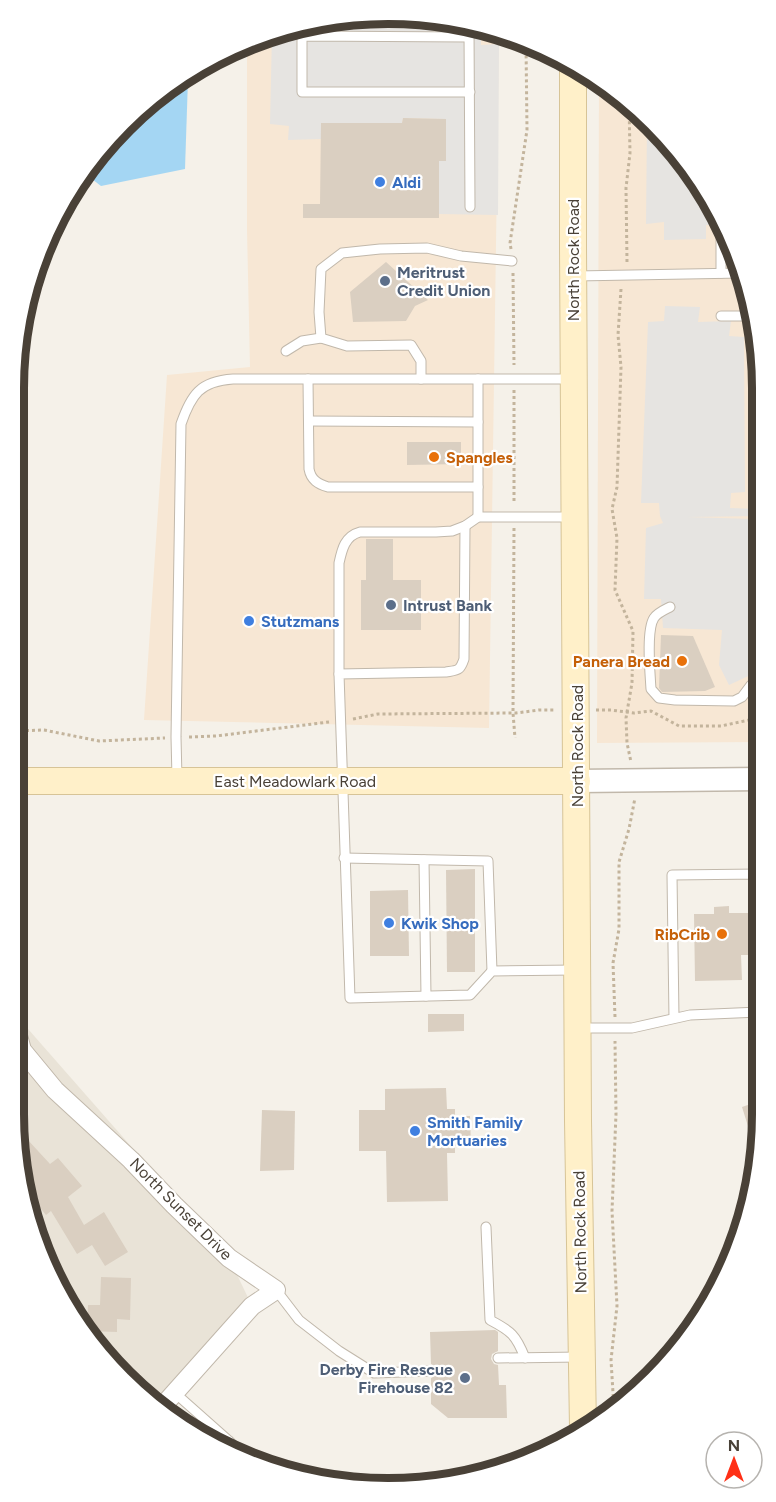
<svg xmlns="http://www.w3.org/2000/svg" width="776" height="1502" font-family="Figtree,sans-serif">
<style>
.residential{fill:#e9e3d7}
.commercial{fill:#f7e7d4}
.parking{fill:#e6e4e1}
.water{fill:#a4d6f3}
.building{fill:#dacfc1}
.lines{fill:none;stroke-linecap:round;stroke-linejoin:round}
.service-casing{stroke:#c1b8ab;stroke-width:11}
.minor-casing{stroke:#c1b8ab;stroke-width:20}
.tertiary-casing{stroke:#c1b8ab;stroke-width:25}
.secondary-casing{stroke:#d7c497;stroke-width:28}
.path{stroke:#c3b49c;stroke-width:3;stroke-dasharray:3 3;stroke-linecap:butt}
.service{stroke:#fff;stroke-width:9}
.minor{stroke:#fff;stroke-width:18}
.tertiary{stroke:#fff;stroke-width:22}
.secondary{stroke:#fff0c9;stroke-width:26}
.shop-dot{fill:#3f7fe0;stroke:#fff;stroke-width:2}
.service-dot{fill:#5c6f8a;stroke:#fff;stroke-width:2}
.food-dot{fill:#e8710a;stroke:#fff;stroke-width:2}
.labels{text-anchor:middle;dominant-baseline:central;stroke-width:4.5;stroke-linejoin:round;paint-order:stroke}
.shop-label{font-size:16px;font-weight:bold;fill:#366cbe;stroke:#fff;text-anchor:start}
.street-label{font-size:16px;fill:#494137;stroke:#fff}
.service-label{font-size:16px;font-weight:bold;fill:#4e5e75;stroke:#fff;text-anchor:start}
.food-label{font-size:16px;font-weight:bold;fill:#c56008;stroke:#fff;text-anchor:end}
.rim{fill:none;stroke:#494137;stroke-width:8}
</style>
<rect width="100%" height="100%" fill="#f5f1e9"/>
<path class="residential" d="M 14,1013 L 229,1258 L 252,1306 L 159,1406 L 91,1342 L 33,1235 L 14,1114 Z"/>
<g class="commercial">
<path d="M 413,14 L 499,37 L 489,728 L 144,720 L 167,375 L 250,367 L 247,230 L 247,45 L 268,33 Z"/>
<path d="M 599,82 L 635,106 L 699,180 L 734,245 L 759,339 L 760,742 L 597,743 Z"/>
</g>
<g class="parking">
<path d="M 413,14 L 432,19 L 433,27 L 458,27 L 481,33 L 481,45 L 499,44 L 498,215 L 439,214 L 439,161 L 446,161 L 446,119 L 403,118 L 402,123 L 321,123 L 321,139 L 288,140 L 289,126 L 270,124 L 272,33 Z"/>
<path d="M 647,121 L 699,180 L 724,226 L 706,225 L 706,239 L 664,240 L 664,222 L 646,224 Z"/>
<path d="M 665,306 L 700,307 L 698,322 L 731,321 L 729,336 L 744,337 L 745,492 L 731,493 L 730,508 L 758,509 L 760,494 L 760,516 L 687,517 L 754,519 L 754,537 L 760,538 L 760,671 L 757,672 L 729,685 L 719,665 L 722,630 L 663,628 L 661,599 L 644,599 L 646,528 L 663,523 L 660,516 L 659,503 L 641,503 L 648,322 L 664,321 Z"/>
</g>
<path class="water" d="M 188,79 L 185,169 L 101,186 L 88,176 L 141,106 Z"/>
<g class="building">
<path d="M 403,118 L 446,119 L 446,161 L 439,161 L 439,218 L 303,218 L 303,204 L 320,204 L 321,123 L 402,123 Z"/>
<path d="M 386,262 L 428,300 L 415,306 L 406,321 L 353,322 L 350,292 Z"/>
<path d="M 407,442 L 461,442 L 461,464 L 407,465 Z"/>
<path d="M 366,539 L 393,539 L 393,580 L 421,580 L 421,630 L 361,630 L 361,580 L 366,580 Z"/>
<path d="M 661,635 L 693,636 L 715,687 L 705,691 L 662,692 L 659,688 Z"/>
<path d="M 475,869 L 475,972 L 447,972 L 446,870 Z"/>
<path d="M 408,890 L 409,956 L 370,956 L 370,891 Z"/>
<path d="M 729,906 L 729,913 L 748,913 L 749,955 L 741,955 L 742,980 L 695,981 L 694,914 L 714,914 L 714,907 Z"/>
<path d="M 428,1014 L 464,1014 L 464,1031 L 428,1032 Z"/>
<path d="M 446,1088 L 447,1109 L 455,1109 L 455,1116 L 470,1116 L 471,1145 L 455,1146 L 455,1153 L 447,1153 L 448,1201 L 387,1202 L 386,1151 L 359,1151 L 359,1110 L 385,1110 L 385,1089 Z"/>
<path d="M 762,1100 L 762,1138 L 757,1155 L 742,1107 Z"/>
<path d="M 262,1110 L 295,1111 L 294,1170 L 260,1171 Z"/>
<path d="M 15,1126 L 50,1164 L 58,1158 L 82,1186 L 68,1197 L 84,1225 L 104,1212 L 128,1252 L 105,1266 L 92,1245 L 77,1254 L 51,1211 L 46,1215 L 26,1191 Z"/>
<path d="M 101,1277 L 131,1278 L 130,1320 L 117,1319 L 117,1332 L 87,1331 L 88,1305 L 100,1305 Z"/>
<path d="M 495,1330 L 498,1332 L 498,1351 L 492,1354 L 491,1359 L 494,1364 L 498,1365 L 499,1385 L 506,1385 L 507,1418 L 448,1418 L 431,1404 L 431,1378 L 435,1376 L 438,1371 L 436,1367 L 431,1364 L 430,1332 Z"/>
</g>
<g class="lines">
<defs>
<g id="service">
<path d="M 469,30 L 470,207"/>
<path d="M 469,37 L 302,36 L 302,92 L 470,92"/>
<path d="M 721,220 L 721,273"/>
<path d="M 576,276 L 742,273"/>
<path d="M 721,316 L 752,316 L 753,314"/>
<path d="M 286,351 L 302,341 L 321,338"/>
<path d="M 308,379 L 309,469 C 311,480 318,484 328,487 L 478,487"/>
<path d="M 421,379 L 421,361 L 411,345 L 347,346 L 321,338 L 319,312 L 321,269 L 342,253 L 380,249 L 427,248 L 461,256 L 512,261"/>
<path d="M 309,421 L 478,422"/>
<path d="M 478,517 L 478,379"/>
<path d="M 465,526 L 464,659 C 460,671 458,670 446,672 L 339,674 L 350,998 L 470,995 L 492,971 L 575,970"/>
<path d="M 670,607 C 664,610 657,613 654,618 C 646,630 650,673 651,689 L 659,698 L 675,700 L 734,701 L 742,697 L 751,685"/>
<path d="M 339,674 L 339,563 C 342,549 345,536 360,532 L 436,532 L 452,531 L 465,526 L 478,517 L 573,517"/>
<path d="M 177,778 L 176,737 L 181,424 C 191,395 200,381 233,379 L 572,379"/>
<path d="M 757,780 L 759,874"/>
<path d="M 344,858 L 488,861 L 492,971"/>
<path d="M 424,860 L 426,996"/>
<path d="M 580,1028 L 632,1028 L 690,1015 L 759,1012 L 759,874 L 672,875 L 674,1018"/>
<path d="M 486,1227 L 490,1320 C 511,1331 516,1335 525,1358"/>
<path d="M 276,1290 L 299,1320 L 339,1351 L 374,1373 L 431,1371"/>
<path d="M 498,1358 L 580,1357"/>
<path d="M 175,1393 L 228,1440 L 241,1453"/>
</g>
<path id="minor" d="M 14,1022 L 22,1050 L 55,1090 L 131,1160 L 174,1205 L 229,1258 L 276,1290 L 252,1306 L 161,1408"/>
<path id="tertiary" d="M 577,781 L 761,779"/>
<g id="secondary">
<path d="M 573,65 L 573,246 L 578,1121 L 583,1428"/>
<path d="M 14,781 L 577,781"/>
</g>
</defs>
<use href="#service" class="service-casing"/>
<use href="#minor" class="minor-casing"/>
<use href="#tertiary" class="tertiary-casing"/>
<use href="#secondary" class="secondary-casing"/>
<g class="path">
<path d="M 511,249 L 510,243 L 527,130 L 526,45"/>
<path d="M 627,262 L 626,188 L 630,153 L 629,102"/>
<path d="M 513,273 L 514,365"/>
<path d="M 621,289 L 618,335 L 621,367 L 617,487 L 612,509 L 617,538 L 615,590 L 633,631 L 632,683 L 626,718 L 627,743 L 631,762"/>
<path d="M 514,390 L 514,503"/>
<path d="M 514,528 L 513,713 L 515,738"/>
<path d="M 596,710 L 611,710 L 634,713 L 651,711 L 679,726 L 721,726 L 749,720 L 760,720"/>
<path d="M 353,719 L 378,714 L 516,713 L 539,710 L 556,710"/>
<path d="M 14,731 L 44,730 L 99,741 L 165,738"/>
<path d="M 189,737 L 216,736 L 329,722"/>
<path d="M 615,1017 L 613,963 L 619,929 L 619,862 L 629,829 L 635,798"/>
<path d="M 614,1409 L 611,1360 L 617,1306 L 612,1211 L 616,1114 L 615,1041"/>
</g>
<use href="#service" class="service"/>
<use href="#minor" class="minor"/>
<use href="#tertiary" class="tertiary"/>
<use href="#secondary" class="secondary"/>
</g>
<g class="shop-dot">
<circle cx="380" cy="182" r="6"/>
<circle cx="249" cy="621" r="6"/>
<circle cx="389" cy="923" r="6"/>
<circle cx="415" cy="1131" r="6"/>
</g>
<g class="service-dot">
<circle cx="385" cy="281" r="6"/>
<circle cx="391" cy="605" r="6"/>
<circle cx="465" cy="1378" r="6"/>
</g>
<g class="food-dot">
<circle cx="434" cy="457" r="6"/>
<circle cx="682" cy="661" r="6"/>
<circle cx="722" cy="934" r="6"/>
</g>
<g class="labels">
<g class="shop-label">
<text x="392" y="182">Aldi</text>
<text x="261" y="621">Stutzmans</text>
<text x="401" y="923">Kwik Shop</text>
<text x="427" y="1122">Smith Family<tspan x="427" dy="18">Mortuaries</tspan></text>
</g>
<g class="street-label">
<text transform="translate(573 260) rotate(-90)">North Rock Road</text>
<text transform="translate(577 746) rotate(-90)">North Rock Road</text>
<text x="295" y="781">East Meadowlark Road</text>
<text transform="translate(181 1209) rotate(45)">North Sunset Drive</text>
<text transform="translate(580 1232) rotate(-91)">North Rock Road</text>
</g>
<g class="service-label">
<text x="397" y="272">Meritrust<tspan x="397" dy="18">Credit Union</tspan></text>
<text x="403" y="605">Intrust Bank</text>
<text x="453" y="1369" text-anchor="end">Derby Fire Rescue<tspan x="453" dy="18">Firehouse 82</tspan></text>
</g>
<g class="food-label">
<text x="446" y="457" text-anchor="start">Spangles</text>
<text x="670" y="661">Panera Bread</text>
<text x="710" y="934">RibCrib</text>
</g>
</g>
<path d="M0 0H776V1502H0ZM388 24H388A364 364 0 0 1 752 388V1114A364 364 0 0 1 388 1478H388A364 364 0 0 1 24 1114V388A364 364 0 0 1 388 24Z" fill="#fff" fill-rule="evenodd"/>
<path class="rim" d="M388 24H388A364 364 0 0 1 752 388V1114A364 364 0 0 1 388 1478H388A364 364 0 0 1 24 1114V388A364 364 0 0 1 388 24Z"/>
<g transform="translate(734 1460)"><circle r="28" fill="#ffffff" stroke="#b6b3af" stroke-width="1.5"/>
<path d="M0-4.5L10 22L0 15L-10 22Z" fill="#ff3016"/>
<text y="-9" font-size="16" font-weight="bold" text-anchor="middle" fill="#494137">N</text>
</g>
</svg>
